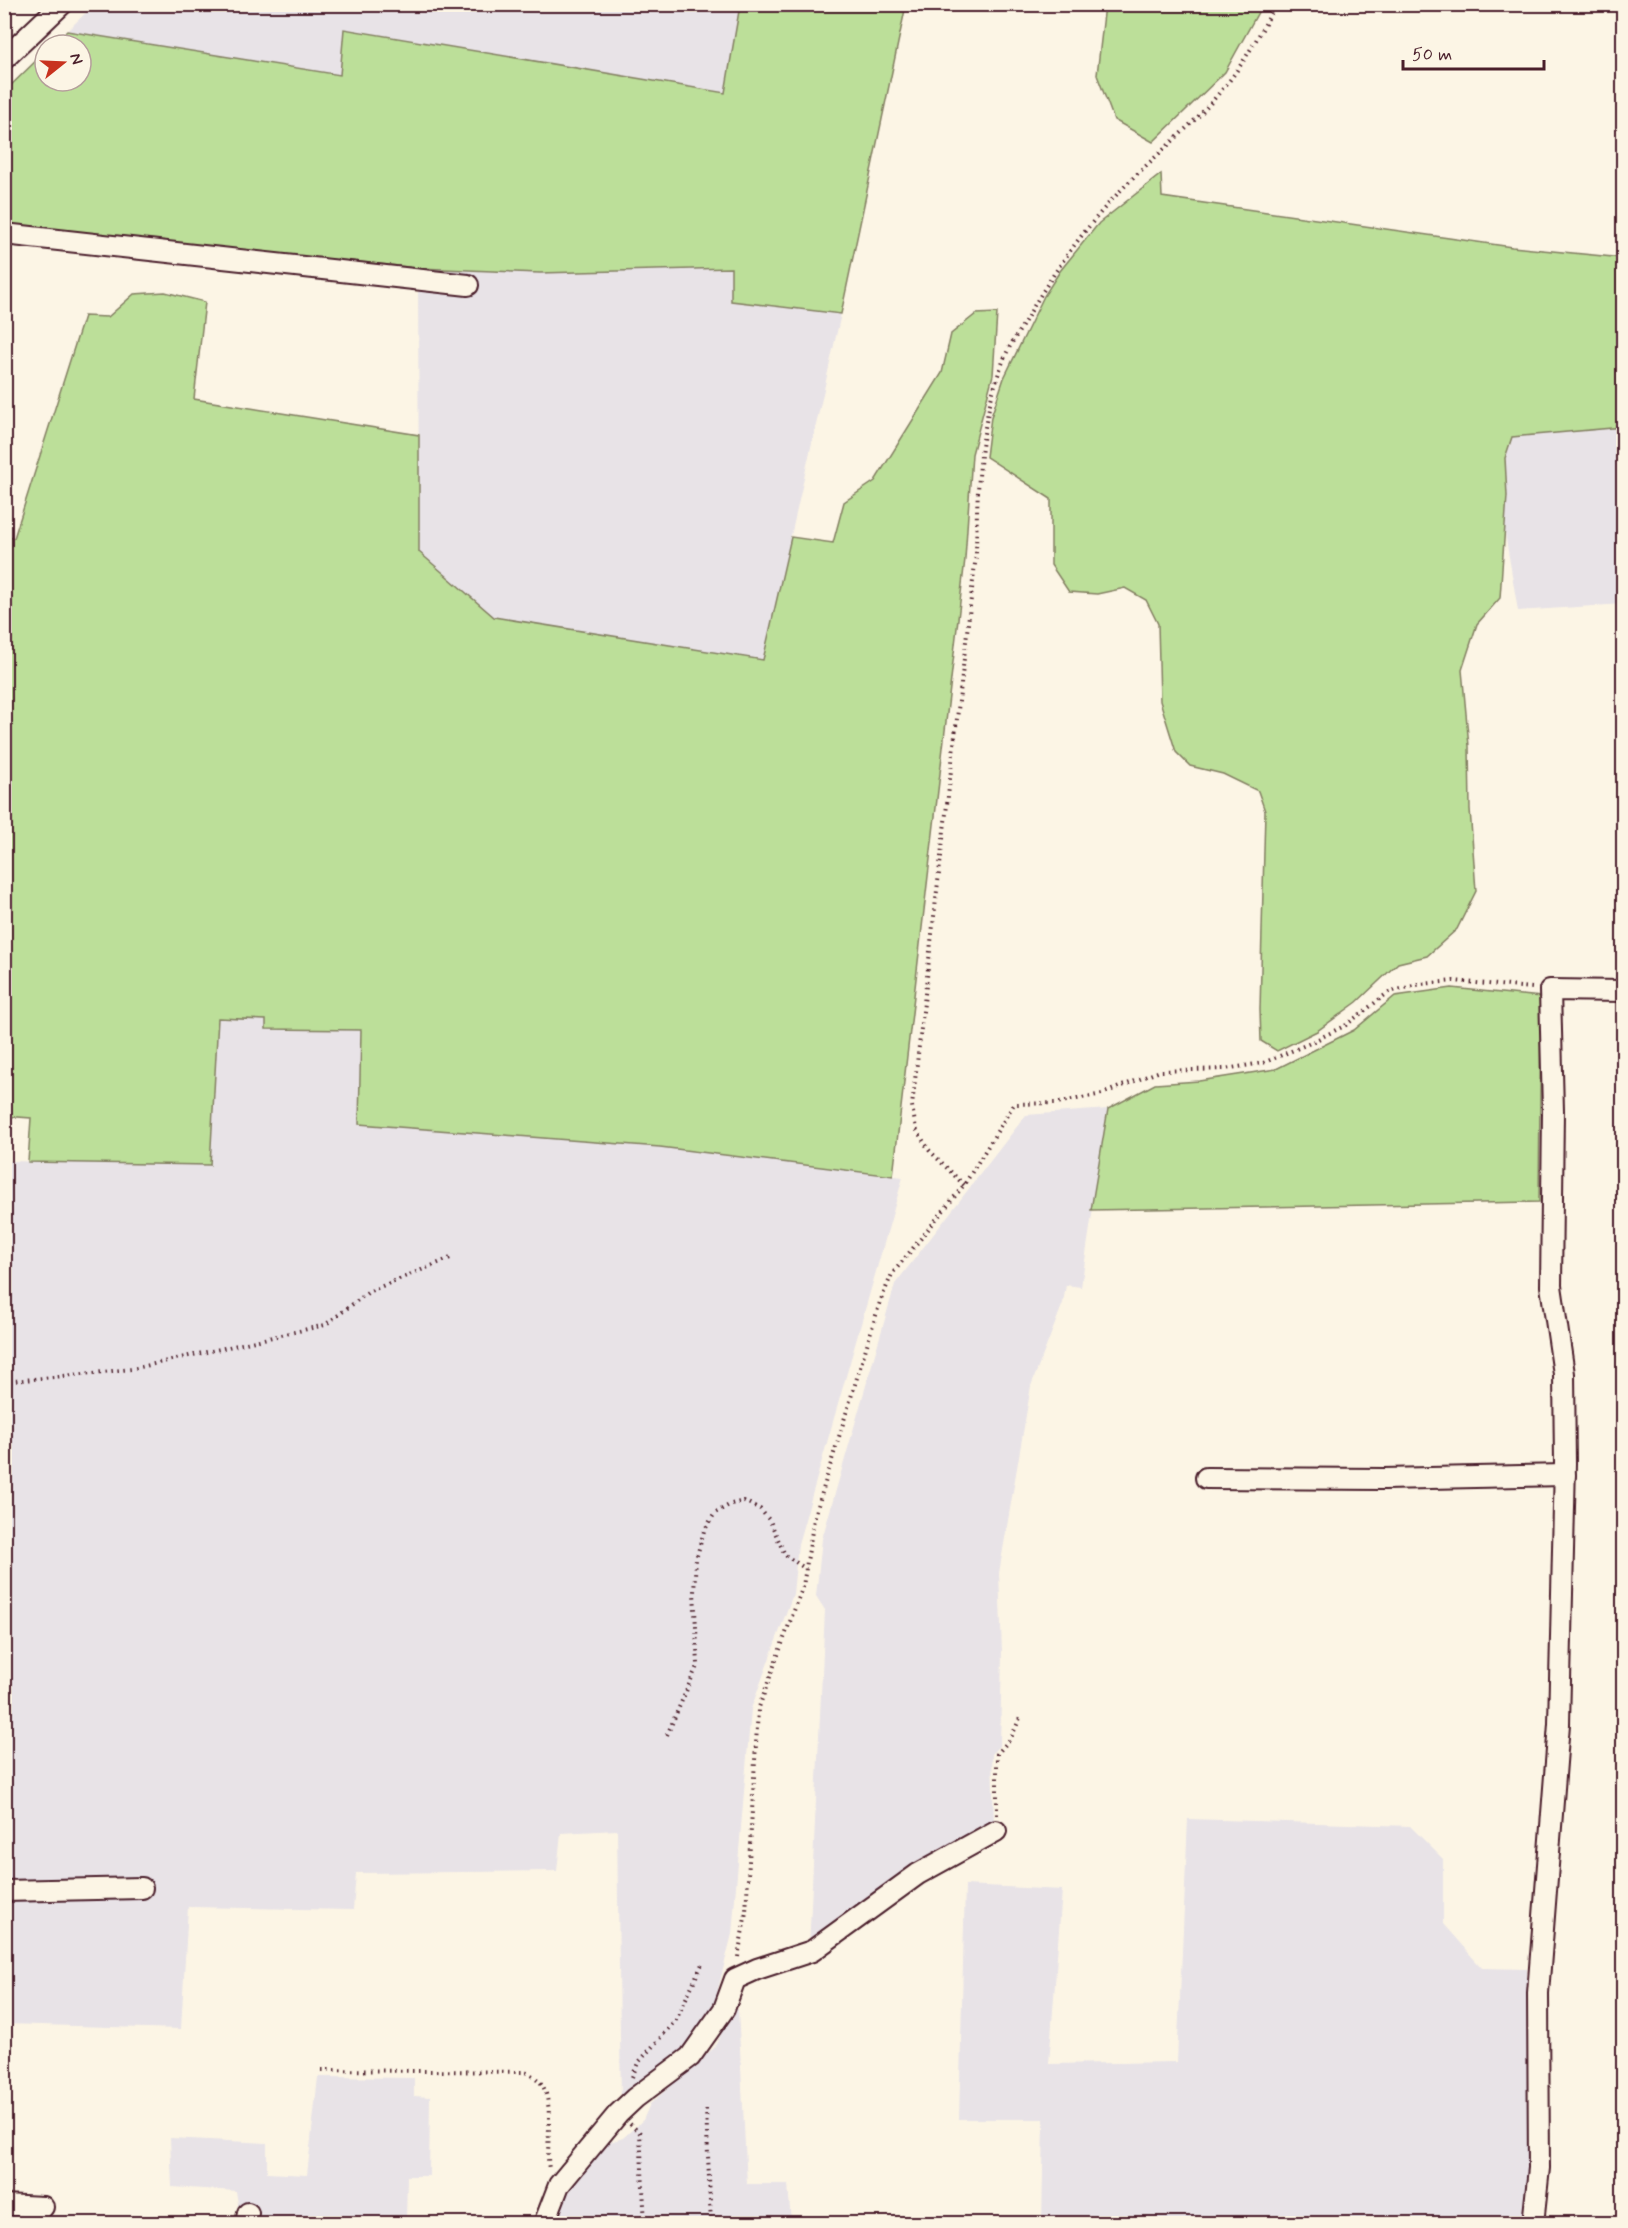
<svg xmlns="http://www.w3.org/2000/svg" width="1628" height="2228" font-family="Mynerve,sans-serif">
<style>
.built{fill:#e8e3e7}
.green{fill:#bcdf99;stroke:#837f62;stroke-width:1.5}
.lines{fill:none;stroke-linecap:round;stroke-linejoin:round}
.minor-casing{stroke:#4a1f2b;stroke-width:24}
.path{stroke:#4a1f2b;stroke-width:4;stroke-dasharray:1.5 4.5;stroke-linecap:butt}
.minor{stroke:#fcf5e5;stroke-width:20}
</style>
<rect width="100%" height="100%" fill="#fcf5e5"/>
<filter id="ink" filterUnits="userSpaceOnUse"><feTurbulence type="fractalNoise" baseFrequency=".0167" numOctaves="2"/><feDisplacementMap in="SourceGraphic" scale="12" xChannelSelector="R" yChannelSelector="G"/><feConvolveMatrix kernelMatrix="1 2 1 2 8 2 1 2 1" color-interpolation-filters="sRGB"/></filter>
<g filter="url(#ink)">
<g class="built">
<path d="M 95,4 L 740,5 L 726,93 L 345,29 L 340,75 L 67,31 Z"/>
<path d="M 418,268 L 540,273 L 731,268 L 732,301 L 841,314 L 763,660 L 494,617 L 419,552 Z"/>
<path d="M 1623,427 L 1623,604 L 1518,611 L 1504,527 L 1507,496 L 1505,458 L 1512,437 Z"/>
<path d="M 218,1018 L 267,1020 L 267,1029 L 361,1030 L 359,1124 L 660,1147 L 903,1177 L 798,1544 L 793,1594 L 751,1709 L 732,1934 L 714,2005 L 689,2045 L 621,2103 L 617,1830 L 561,1833 L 557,1871 L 356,1873 L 353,1910 L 188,1907 L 181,2029 L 5,2024 L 5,1161 L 210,1165 Z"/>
<path d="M 1108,1109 L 1081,1287 L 1066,1285 L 1063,1303 L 1031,1386 L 999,1573 L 1002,1652 L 1000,1746 L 992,1754 L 994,1825 L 809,1948 L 825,1610 L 816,1596 L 822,1539 L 895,1284 L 1026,1115 Z"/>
<path d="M 1188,1819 L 1410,1826 L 1443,1859 L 1443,1924 L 1482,1968 L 1527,1969 L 1530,2080 L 1528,2192 L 1525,2223 L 1042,2223 L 1044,2119 L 959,2119 L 965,1885 L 1062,1890 L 1049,2064 L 1177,2062 Z"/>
<path d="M 738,2009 L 747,2184 L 788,2184 L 791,2223 L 553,2224 L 566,2197 L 585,2168 L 607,2143 L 623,2138 L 643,2120 L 650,2104 L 714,2048 L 733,2010 Z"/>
<path d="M 318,2077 L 414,2078 L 414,2096 L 430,2097 L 429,2176 L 407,2176 L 406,2223 L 241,2223 L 236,2191 L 172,2187 L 170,2138 L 267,2143 L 267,2173 L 307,2175 Z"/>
</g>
<g class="green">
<path d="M 740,5 L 906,5 L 841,314 L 731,301 L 731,268 L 540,273 L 418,268 L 5,226 L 5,91 L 45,52 L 45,81 L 81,81 L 81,45 L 52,45 L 67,31 L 340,75 L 344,29 L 725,93 Z"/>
<path d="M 1105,5 L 1105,4 L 1262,5 L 1225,72 L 1153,142 L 1114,120 L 1097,75 Z"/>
<path d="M 1161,174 L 1162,197 L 1512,247 L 1623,258 L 1623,427 L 1512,437 L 1505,458 L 1507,496 L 1500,598 L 1477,624 L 1462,670 L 1469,746 L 1470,809 L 1476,891 L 1457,929 L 1427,956 L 1398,963 L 1357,1002 L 1317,1031 L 1277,1051 L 1261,1041 L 1260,1010 L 1265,811 L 1258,791 L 1223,774 L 1190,766 L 1176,752 L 1160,701 L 1158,624 L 1146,600 L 1125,588 L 1097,594 L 1069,592 L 1051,565 L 1051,499 L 986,457 L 991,417 L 1004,378 L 1044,296 L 1060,271 L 1099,223 Z"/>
<path d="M 165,292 L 205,302 L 194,399 L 419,435 L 419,552 L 494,617 L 763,660 L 791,537 L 833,543 L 844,502 L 875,481 L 942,373 L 951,334 L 976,314 L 997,313 L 993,375 L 972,454 L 965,559 L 893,1176 L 660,1147 L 359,1124 L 361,1030 L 266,1029 L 266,1020 L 218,1018 L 210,1165 L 28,1162 L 31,1118 L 4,1116 L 5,536 L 14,538 L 84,316 L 108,317 L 134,294 Z"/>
<path d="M 1452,988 L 1541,997 L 1539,1202 L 1091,1210 L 1108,1109 L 1155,1084 L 1199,1081 L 1276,1069 L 1354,1030 L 1395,996 Z"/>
</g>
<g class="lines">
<defs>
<g id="minor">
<path d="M 4,59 L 62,4"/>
<path d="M 4,234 L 468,285"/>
<path d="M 1206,1478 L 1384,1479 L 1565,1475"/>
<path d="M 4,1891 L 142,1888"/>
<path d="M 4,2205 L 43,2207"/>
<path d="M 246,2224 L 248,2213"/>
<path d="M 544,2224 L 559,2185 L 618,2114 L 635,2098 L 690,2057 L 724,2009 L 735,1979 L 757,1969 L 812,1951 L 918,1874 L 996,1831"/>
<path d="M 1533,2224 L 1539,2168 L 1538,1993 L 1559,1724 L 1565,1463 L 1564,1374 L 1551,1286 L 1553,1111 L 1550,990 L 1624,991"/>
</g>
</defs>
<use href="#minor" class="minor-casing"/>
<g class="path">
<path d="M 964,1185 L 929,1150 L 916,1129 L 912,1106 L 976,555 C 977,488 979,422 1004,359 C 1009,346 1017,335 1024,323 C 1054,270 1089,221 1133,178 C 1162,150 1194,124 1220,92 C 1243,66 1259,35 1276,4"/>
<path d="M 4,1382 L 132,1369 L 325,1325 L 370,1291 L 453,1257"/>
<path d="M 667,1735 L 698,1664 L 694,1592 L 696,1559 L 704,1531 L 715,1513 L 731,1504 L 744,1501 L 760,1509 L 770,1521 L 785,1555 L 806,1569"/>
<path d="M 997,1815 L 997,1754 L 1011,1738 L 1020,1718"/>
<path d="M 738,1957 L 746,1912 L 758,1710 L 803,1586 L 814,1519 L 880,1302 L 892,1274 L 964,1185 L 1014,1104 L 1057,1103 L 1102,1094 L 1160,1071 L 1225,1069 L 1263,1063 L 1308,1044 L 1346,1025 L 1389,992 L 1421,984 L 1454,981 L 1532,988"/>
<path d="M 322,2070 L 525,2072 C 529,2074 534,2076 537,2079 C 557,2095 545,2146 549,2169"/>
<path d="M 632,2077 L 638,2063 L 676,2020 L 702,1964"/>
<path d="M 706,2109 L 711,2224"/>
<path d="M 630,2124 L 640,2133 L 645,2224"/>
</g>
<use href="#minor" class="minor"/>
</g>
</g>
<rect width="1628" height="2228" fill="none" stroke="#fcf5e5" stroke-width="24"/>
<rect x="12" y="12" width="1604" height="2204" fill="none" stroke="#4a1f2b" stroke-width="2" filter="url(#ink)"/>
<g transform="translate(63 63) rotate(72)"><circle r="28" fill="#fcf5e5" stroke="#b59f9b" stroke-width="1.5"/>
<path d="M0-4.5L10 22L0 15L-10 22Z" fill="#c8321e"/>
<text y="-9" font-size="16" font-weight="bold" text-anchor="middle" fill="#4a1f2b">N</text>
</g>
<path d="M1403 60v9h141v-9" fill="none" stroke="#4a1f2b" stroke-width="3"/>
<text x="1412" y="60" font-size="18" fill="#4a1f2b" stroke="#fcf5e5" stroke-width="4.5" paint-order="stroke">50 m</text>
</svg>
